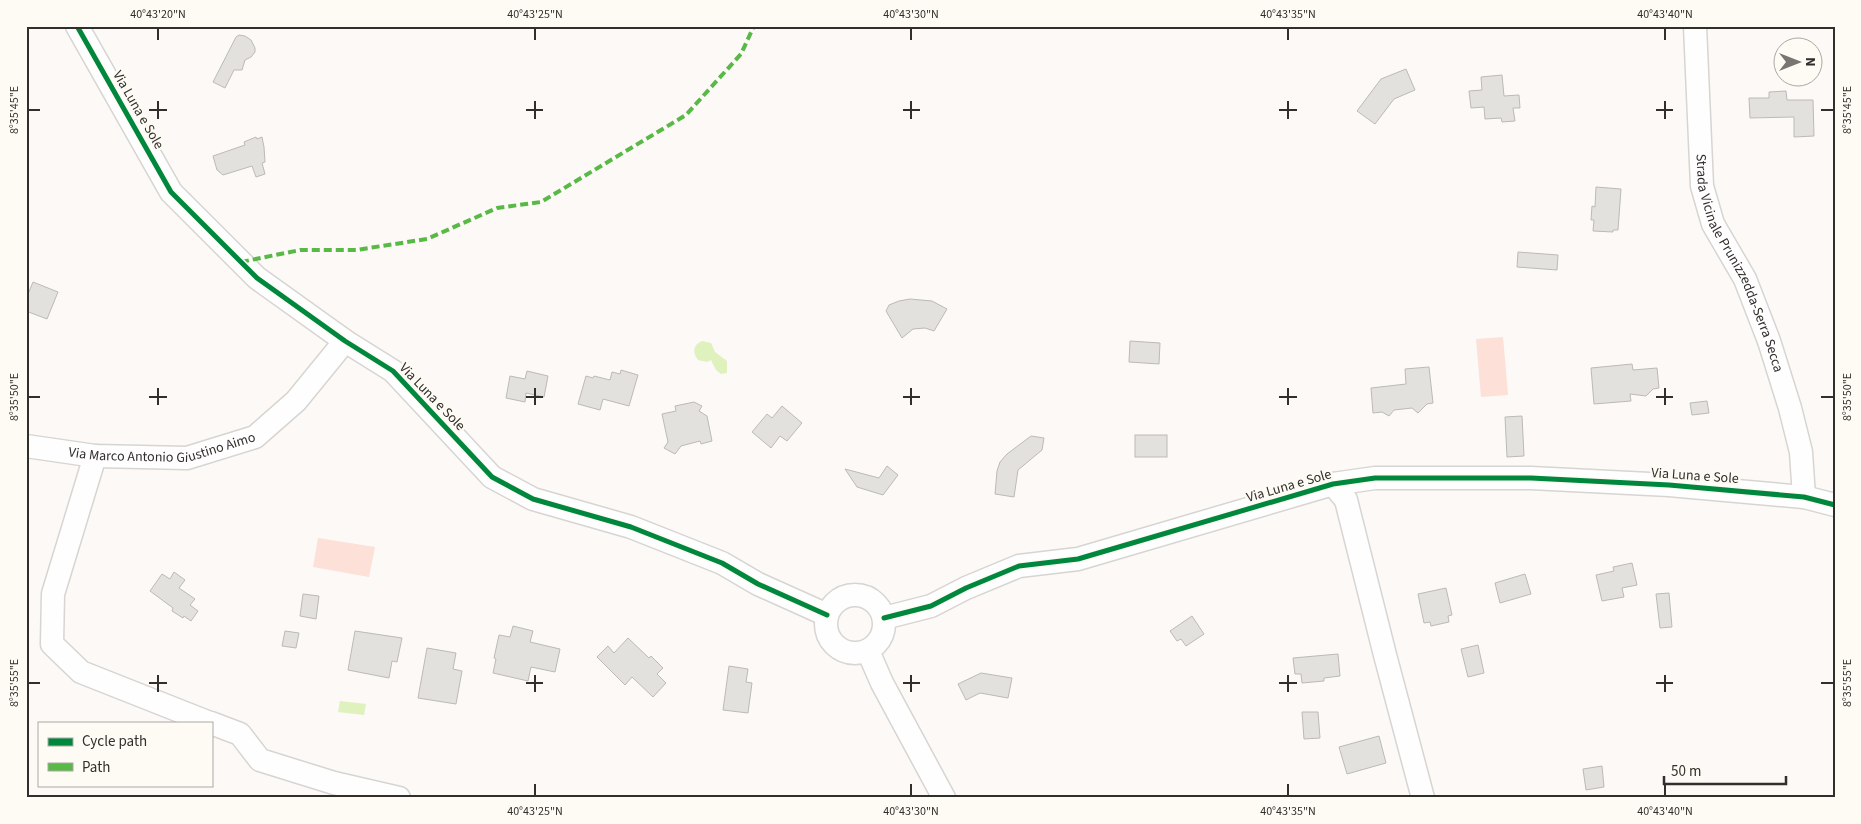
<svg xmlns="http://www.w3.org/2000/svg" width="1861" height="824" font-family="'Source Sans 3',sans-serif">
<style>
.green{fill:#fde0d7}
.water{fill:#dff1bd}
.building{fill:#e3e1de;stroke:#bcbab7}
.lines{fill:none;stroke-linecap:round;stroke-linejoin:round}
.minor-casing{stroke:#d7d5d2;stroke-width:25}
.minor{stroke:#fffefe;stroke-width:22}
.quiet{stroke:#58b947;stroke-width:4;stroke-dasharray:8 4;stroke-linecap:butt}
.cycleway-casing{stroke:#fefaf4;stroke-width:8}
.cycleway{stroke:#00873e;stroke-width:5}
.ticks{fill:none;stroke:#312f2c;stroke-width:2}
.labels{text-anchor:middle;dominant-baseline:central;stroke-width:5;stroke-linejoin:round;paint-order:stroke}
.street-label{font-size:14px;fill:#312f2c;stroke:#fefaf4}
.neatline{fill:none;stroke:#312f2c;stroke-width:2}
.ticks-label{font-size:12px;text-anchor:middle;fill:#312f2c}
</style>
<rect width="100%" height="100%" fill="#fcf9f6"/>
<g class="green">
<path d="M 1503,337 L 1508,395 L 1481,397 L 1476,339 Z"/>
<path d="M 318,538 L 375,547 L 369,577 L 313,567 Z"/>
</g>
<g class="water">
<path d="M 702,341 L 711,343 L 715,352 L 727,361 L 727,373 L 721,374 L 716,370 L 711,360 L 707,362 L 698,360 C 692,352 693,345 702,341 Z"/>
<path d="M 340,701 L 366,704 L 364,715 L 338,712 Z"/>
</g>
<g class="building">
<path d="M 239,35 L 245,36 L 251,40 L 255,48 L 255,52 L 251,57 L 245,60 L 242,70 L 234,70 L 225,88 L 213,82 L 236,37 Z"/>
<path d="M 1406,69 L 1415,90 L 1394,99 L 1375,124 L 1357,111 L 1381,79 Z"/>
<path d="M 1502,75 L 1504,96 L 1519,95 L 1520,108 L 1513,108 L 1515,121 L 1502,122 L 1501,118 L 1485,119 L 1484,107 L 1471,108 L 1469,91 L 1482,90 L 1481,77 Z"/>
<path d="M 1786,91 L 1787,100 L 1813,100 L 1814,136 L 1794,137 L 1794,117 L 1750,118 L 1749,98 L 1769,98 L 1769,92 Z"/>
<path d="M 256,137 L 257,139 L 262,137 L 264,147 L 265,162 L 262,163 L 265,174 L 256,177 L 252,166 L 223,175 L 217,170 L 213,156 L 245,145 L 244,142 Z"/>
<path d="M 1596,187 L 1621,189 L 1618,230 L 1613,230 L 1613,232 L 1593,231 L 1594,220 L 1591,220 L 1592,206 L 1595,207 Z"/>
<path d="M 1518,252 L 1558,255 L 1557,270 L 1517,267 Z"/>
<path d="M 33,282 L 58,292 L 47,319 L 26,311 L 26,299 Z"/>
<path d="M 910,299 L 932,301 L 947,309 L 934,331 L 925,328 L 913,329 L 902,338 L 886,311 L 889,305 L 899,301 Z"/>
<path d="M 1130,341 L 1160,343 L 1159,364 L 1129,362 Z"/>
<path d="M 1632,364 L 1633,370 L 1657,368 L 1659,388 L 1653,389 L 1646,396 L 1630,394 L 1631,401 L 1594,404 L 1591,368 Z"/>
<path d="M 1429,367 L 1433,403 L 1427,404 L 1418,413 L 1412,408 L 1394,410 L 1389,416 L 1382,412 L 1373,413 L 1371,388 L 1406,384 L 1405,369 Z"/>
<path d="M 621,370 L 638,375 L 629,406 L 603,399 L 600,410 L 578,404 L 586,376 L 593,378 L 594,376 L 610,380 L 612,372 L 620,374 Z"/>
<path d="M 527,371 L 548,376 L 544,397 L 526,393 L 525,402 L 506,398 L 510,376 L 525,379 Z"/>
<path d="M 1707,401 L 1709,413 L 1692,415 L 1690,403 Z"/>
<path d="M 694,402 L 702,406 L 699,411 L 707,416 L 712,441 L 701,444 L 700,441 L 681,446 L 675,454 L 664,448 L 668,442 L 662,414 L 676,411 L 675,406 Z"/>
<path d="M 782,406 L 802,423 L 787,441 L 780,436 L 771,448 L 752,432 L 767,414 L 772,418 Z"/>
<path d="M 1522,416 L 1524,456 L 1507,457 L 1505,417 Z"/>
<rect x="1135" y="435" width="32" height="22"/>
<path d="M 1031,436 L 1044,438 L 1042,450 L 1018,470 L 1014,497 L 995,494 L 997,471 L 1000,462 L 1007,454 Z"/>
<path d="M 887,466 L 898,475 L 883,495 L 857,487 L 845,469 L 879,478 Z"/>
<path d="M 1632,563 L 1637,585 L 1622,588 L 1624,597 L 1602,601 L 1596,575 L 1614,571 L 1613,567 Z"/>
<path d="M 174,572 L 185,580 L 179,588 L 195,599 L 190,605 L 198,611 L 191,621 L 184,616 L 183,618 L 172,611 L 173,608 L 150,591 L 162,574 L 170,579 Z"/>
<path d="M 1525,574 L 1531,594 L 1500,603 L 1495,583 Z"/>
<path d="M 1446,588 L 1452,615 L 1448,616 L 1449,622 L 1431,626 L 1430,622 L 1424,623 L 1418,594 Z"/>
<path d="M 1669,593 L 1672,627 L 1660,628 L 1656,594 Z"/>
<path d="M 303,594 L 319,596 L 316,619 L 300,616 Z"/>
<path d="M 1192,616 L 1204,634 L 1186,646 L 1181,639 L 1177,641 L 1170,631 Z"/>
<path d="M 513,626 L 533,631 L 530,642 L 560,649 L 555,672 L 531,667 L 528,681 L 493,673 L 496,659 L 494,658 L 499,635 L 510,637 Z"/>
<path d="M 285,631 L 299,633 L 296,648 L 282,646 Z"/>
<path d="M 355,631 L 402,638 L 397,662 L 392,661 L 389,678 L 348,670 Z"/>
<path d="M 628,638 L 649,658 L 651,656 L 663,668 L 657,674 L 666,683 L 653,697 L 632,677 L 625,685 L 597,657 L 608,646 L 614,653 Z"/>
<path d="M 1478,645 L 1484,673 L 1468,677 L 1461,649 Z"/>
<path d="M 427,648 L 456,653 L 453,669 L 462,671 L 456,704 L 418,698 Z"/>
<path d="M 1338,654 L 1340,676 L 1324,678 L 1324,681 L 1302,683 L 1301,674 L 1295,674 L 1293,658 Z"/>
<path d="M 729,666 L 748,669 L 746,682 L 752,683 L 748,713 L 723,710 Z"/>
<path d="M 981,673 L 1012,678 L 1008,698 L 980,693 L 966,700 L 958,684 Z"/>
<path d="M 1302,712 L 1318,712 L 1320,738 L 1304,739 Z"/>
<path d="M 1379,736 L 1386,763 L 1347,774 L 1339,747 Z"/>
<path d="M 1602,766 L 1604,787 L 1586,790 L 1583,769 Z"/>
</g>
<g class="lines">
<defs>
<g id="minor">
<path d="M 77,26 L 171,192 L 257,278 L 345,341 L 393,371 L 492,477 L 533,499 L 631,527 L 722,563 L 758,584 L 827,615"/>
<path id="s1" d="M 1695,26 L 1702,186 L 1713,224 L 1745,279 L 1769,341 L 1790,408 L 1801,452 L 1804,497"/>
<path id="s2" d="M 26,446 L 95,456 L 187,458 L 255,437 L 296,401 L 345,341"/>
<path d="M 95,456 L 53,594 L 52,644 L 81,672 L 210,723"/>
<path d="M 1333,484 L 1346,500 L 1385,655 L 1423,798"/>
<circle cx="855" cy="624" r="29"/>
<path d="M 884,618 L 931,606 L 966,588 L 1019,566 L 1078,559 L 1333,484 L 1375,478 L 1531,478 L 1669,485 L 1804,497 L 1835,505"/>
<path d="M 868,651 L 882,683 L 944,798"/>
<path d="M 211,723 L 240,734 L 260,760 L 334,783 L 399,798"/>
</g>
</defs>
<use href="#minor" class="minor-casing"/>
<use href="#minor" class="minor"/>
<path class="quiet" d="M 241,262 L 300,250 L 356,250 L 427,239 L 497,208 L 541,202 L 686,115 L 741,54 L 754,26"/>
<defs>
<g id="cycleway">
<path d="M 77,26 L 171,192 L 257,278 L 345,341 L 393,371 L 492,477 L 533,499 L 631,527 L 722,563 L 758,584 L 827,615"/>
<path d="M 884,618 L 931,606 L 966,588 L 1019,566 L 1078,559 L 1333,484 L 1375,478 L 1531,478 L 1669,485 L 1804,497 L 1835,505"/>
</g>
</defs>
<use href="#cycleway" class="cycleway-casing"/>
<use href="#cycleway" class="cycleway"/>
</g>
<path class="ticks" d="M 158,28 L 158,40M 535,28 L 535,40M 911,28 L 911,40M 1288,28 L 1288,40M 1665,28 L 1665,40M 158,101 L 158,119M 535,101 L 535,119M 911,101 L 911,119M 1288,101 L 1288,119M 1665,101 L 1665,119M 28,110 L 40,110M 149,110 L 167,110M 526,110 L 543,110M 903,110 L 920,110M 1279,110 L 1297,110M 1656,110 L 1673,110M 1821,110 L 1834,110M 158,388 L 158,405M 535,388 L 535,405M 911,388 L 911,405M 1288,388 L 1288,405M 1665,388 L 1665,405M 28,397 L 40,397M 149,397 L 167,397M 526,397 L 543,397M 903,397 L 920,397M 1279,397 L 1297,397M 1656,397 L 1673,397M 1821,397 L 1834,397M 158,675 L 158,692M 535,675 L 535,692M 911,675 L 911,692M 1288,675 L 1288,692M 1665,675 L 1665,692M 28,683 L 40,683M 149,683 L 167,683M 526,683 L 543,683M 903,683 L 920,683M 1279,683 L 1297,683M 1656,683 L 1673,683M 1821,683 L 1834,683M 535,784 L 535,796M 911,784 L 911,796M 1288,784 L 1288,796M 1665,784 L 1665,796"/>
<g class="labels">
<g class="street-label">
<text transform="translate(138 110) rotate(60)">Via Luna e Sole</text>
<text stroke="none"><textPath href="#s1" startOffset="245">Strada Vicinale Prunizzedda-Serra Secca</textPath></text>
<text transform="translate(432 397) rotate(46)">Via Luna e Sole</text>
<text stroke="none"><textPath href="#s2" startOffset="138">Via Marco Antonio Giustino Aimo</textPath></text>
<text transform="translate(1695 476) rotate(4)">Via Luna e Sole</text>
<text transform="translate(1289 486) rotate(-16)">Via Luna e Sole</text>
</g>
</g>
<rect width="1861" height="824" fill="none" stroke="#fefaf4" stroke-width="55"/>
<rect x="38" y="722" width="175" height="65" fill="#fefaf4" stroke="#aca9a4"/>
<rect x="48" y="738" width="25" height="8" fill="#00873e" stroke="#aca9a4"/>
<text x="82" y="746" font-size="15" fill="#312f2c">Cycle path</text>
<rect x="48" y="763" width="25" height="8" fill="#58b947" stroke="#aca9a4"/>
<text x="82" y="772" font-size="15" fill="#312f2c">Path</text>
<g transform="translate(1798 62) rotate(90)"><circle r="24" fill="#fefaf4" stroke="#aca9a4"/>
<path d="M0-4L9 19L0 12L-9 19Z" fill="#787673"/>
<text y="-8" font-size="14" font-weight="bold" text-anchor="middle" fill="#312f2c">N</text>
</g>
<path d="M1664 776v8h122v-8" fill="none" stroke="#312f2c" stroke-width="2.5"/>
<text x="1671" y="776" font-size="15" fill="#312f2c" stroke="#fefaf4" stroke-width="4" paint-order="stroke">50 m</text>
<rect x="28" y="28" width="1806" height="768" class="neatline"/>
<g class="ticks-label">
<text x="158" y="18">40°43'20"N</text>
<text x="535" y="18">40°43'25"N</text>
<text x="911" y="18">40°43'30"N</text>
<text x="1288" y="18">40°43'35"N</text>
<text x="1665" y="18">40°43'40"N</text>
<text transform="translate(1847 110) rotate(-90)" y="4">8°35'45"E</text>
<text transform="translate(14 110) rotate(-90)" y="4">8°35'45"E</text>
<text transform="translate(1847 397) rotate(-90)" y="4">8°35'50"E</text>
<text transform="translate(14 397) rotate(-90)" y="4">8°35'50"E</text>
<text transform="translate(1847 683) rotate(-90)" y="4">8°35'55"E</text>
<text transform="translate(14 683) rotate(-90)" y="4">8°35'55"E</text>
<text x="535" y="815">40°43'25"N</text>
<text x="911" y="815">40°43'30"N</text>
<text x="1288" y="815">40°43'35"N</text>
<text x="1665" y="815">40°43'40"N</text>
</g>
</svg>
